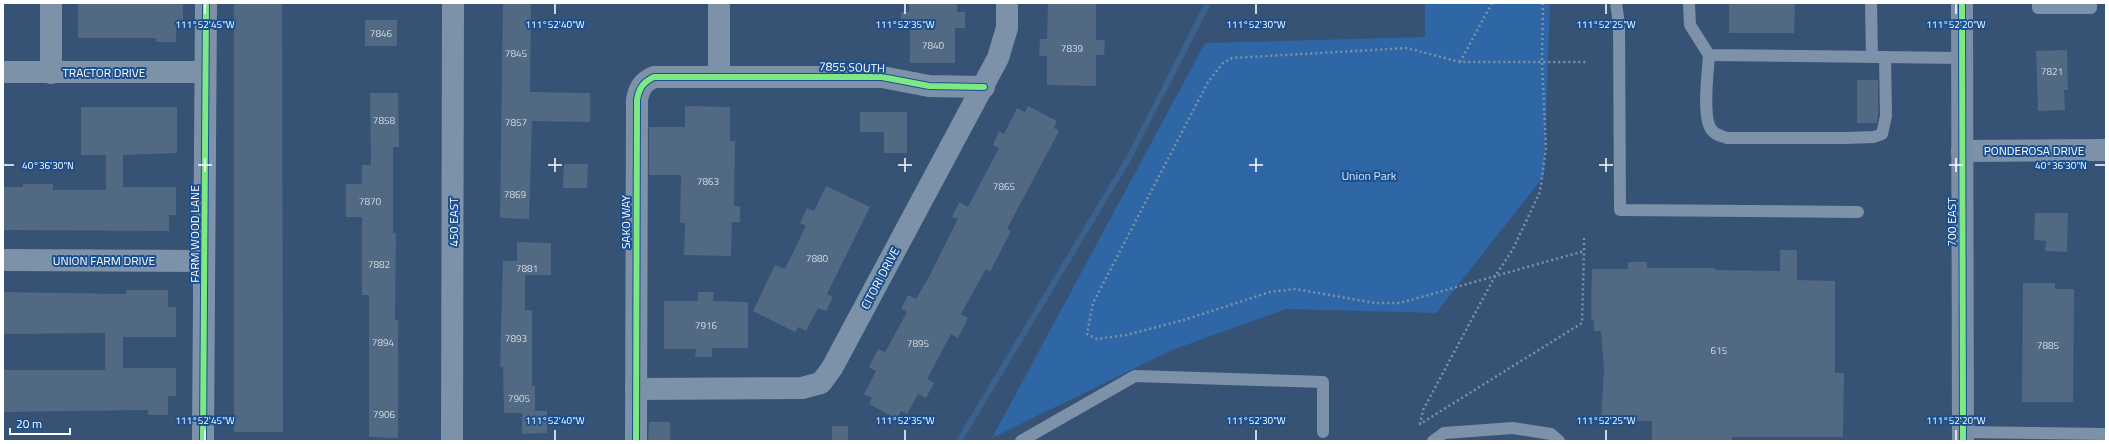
<svg xmlns="http://www.w3.org/2000/svg" width="2109" height="444" font-family="'Titillium Web',sans-serif">
<style>
.green{fill:#2f66a5}
.lines{fill:none;stroke-linecap:round;stroke-linejoin:round}
.stream{stroke:#3b618d;stroke-width:6}
.building{fill:#526984}
.path{stroke:#7d92a8;stroke-width:2.5;stroke-dasharray:2 3;stroke-linecap:butt}
.service{stroke:#7d92a8;stroke-width:12}
.minor{stroke:#7d92a8;stroke-width:22}
.primary{stroke:#7d8ea7;stroke-width:22}
.cycleway-casing{stroke:#1b4f8f;stroke-width:8}
.cycleway{stroke:#7ce984;stroke-width:6}
.ticks{fill:none;stroke:#fff;stroke-width:1.5}
.labels{text-anchor:middle;dominant-baseline:central;stroke-width:4;stroke-linejoin:round;paint-order:stroke}
.number-label{font-size:10px;fill:#d4dae0}
.street-label{font-size:12px;fill:#fff;stroke:#1b4f8f}
.park-label{font-size:12px;fill:#cfe3fa;stroke:#1b4f8f}
.ticks-label{font-size:10px;text-anchor:middle;fill:#fff;stroke:#1b4f8f;stroke-width:4;stroke-linejoin:round;paint-order:stroke}
</style>
<rect width="100%" height="100%" fill="#365274"/>
<path class="green" d="M 1425,3 L 1550,3 L 1544,176 L 1436,313 L 1286,309 L 1172,350 L 992,438 L 1205,43 L 1425,37 Z"/>
<g class="lines">
<path class="stream" d="M 959,441 L 1129,158 L 1208,3"/>
</g>
<g class="building">
<path d="M 78,3 L 183,3 L 183,24 L 176,24 L 176,42 L 156,42 L 156,38 L 78,38 Z"/>
<path d="M 234,3 L 282,3 L 283,432 L 234,432 Z"/>
<path d="M 503,3 L 531,3 L 530,92 L 590,93 L 590,122 L 532,121 L 529,219 L 500,218 Z"/>
<path d="M 909,3 L 957,3 L 957,12 L 965,12 L 965,28 L 955,28 L 955,63 L 910,63 L 910,28 L 901,28 L 901,12 L 909,12 Z"/>
<path d="M 1048,3 L 1096,3 L 1096,40 L 1105,40 L 1104,55 L 1096,55 L 1096,86 L 1047,85 L 1047,56 L 1039,56 L 1040,39 L 1047,39 Z"/>
<path d="M 1729,3 L 1795,3 L 1794,33 L 1729,33 Z"/>
<rect x="365" y="20" width="32" height="26"/>
<path d="M 2067,50 L 2068,90 L 2064,90 L 2065,110 L 2038,111 L 2036,51 Z"/>
<path d="M 1857,80 L 1878,80 L 1878,115 L 1877,123 L 1857,123 Z"/>
<path d="M 370,93 L 398,93 L 399,147 L 393,147 L 393,233 L 396,233 L 395,320 L 398,320 L 398,438 L 369,437 L 369,295 L 362,295 L 362,217 L 346,217 L 346,184 L 362,184 L 362,165 L 371,165 Z"/>
<path d="M 685,106 L 730,107 L 730,141 L 735,141 L 734,206 L 740,206 L 740,222 L 732,222 L 731,256 L 684,255 L 685,223 L 680,223 L 681,175 L 649,175 L 649,127 L 685,127 Z"/>
<path d="M 1028,106 L 1057,121 L 1054,128 L 1059,131 L 1007,229 L 1011,231 L 990,272 L 986,269 L 961,314 L 968,318 L 958,338 L 951,334 L 927,379 L 934,383 L 926,398 L 918,394 L 907,414 L 901,411 L 897,419 L 869,404 L 872,398 L 864,394 L 876,371 L 869,367 L 878,349 L 885,352 L 907,312 L 901,309 L 908,295 L 916,299 L 930,275 L 958,219 L 952,217 L 959,202 L 968,207 L 999,148 L 993,145 L 999,131 L 1004,134 L 1017,108 L 1025,112 Z"/>
<path d="M 81,107 L 177,107 L 177,153 L 123,155 L 123,187 L 176,187 L 176,215 L 169,215 L 169,231 L 3,230 L 3,187 L 23,187 L 23,184 L 53,184 L 53,190 L 106,190 L 106,155 L 81,155 Z"/>
<path d="M 860,112 L 907,112 L 907,153 L 884,153 L 884,132 L 860,132 Z"/>
<path d="M 564,164 L 588,164 L 587,188 L 563,188 Z"/>
<path d="M 826,186 L 870,207 L 827,294 L 833,297 L 826,311 L 818,308 L 806,331 L 798,327 L 795,332 L 753,311 L 775,265 L 785,269 L 806,226 L 800,223 L 807,208 L 814,211 Z"/>
<path d="M 2035,213 L 2068,213 L 2067,252 L 2045,251 L 2046,241 L 2034,240 Z"/>
<path d="M 517,242 L 551,243 L 551,275 L 525,275 L 525,310 L 532,310 L 532,386 L 535,386 L 535,411 L 547,411 L 547,433 L 522,434 L 522,413 L 504,413 L 503,367 L 500,367 L 503,261 L 517,261 Z"/>
<path d="M 1780,250 L 1797,250 L 1797,280 L 1835,281 L 1835,373 L 1844,373 L 1843,437 L 1732,437 L 1732,441 L 1652,441 L 1652,421 L 1601,421 L 1604,369 L 1601,331 L 1594,331 L 1594,320 L 1591,319 L 1592,269 L 1628,269 L 1628,262 L 1647,262 L 1647,268 L 1715,268 L 1715,270 L 1780,271 Z"/>
<path d="M 2023,283 L 2055,283 L 2055,289 L 2074,289 L 2073,402 L 2022,402 Z"/>
<path d="M 126,290 L 168,290 L 168,307 L 176,307 L 176,337 L 123,337 L 123,368 L 176,368 L 176,396 L 168,396 L 168,415 L 148,415 L 148,410 L 3,412 L 3,370 L 105,370 L 105,333 L 3,334 L 3,292 L 126,294 Z"/>
<path d="M 698,292 L 714,292 L 713,301 L 748,302 L 748,348 L 712,348 L 712,357 L 695,357 L 696,349 L 664,349 L 664,301 L 698,301 Z"/>
<path d="M 649,422 L 670,422 L 670,441 L 648,441 Z"/>
<rect x="832" y="426" width="16" height="15"/>
</g>
<g class="lines">
<g class="path">
<path d="M 1543,3 L 1542,62 L 1546,148 L 1540,192 L 1513,249 L 1494,278 L 1423,410 L 1420,424 L 1582,323 L 1584,251"/>
<path d="M 1460,62 L 1492,3"/>
<path d="M 1584,238 L 1584,251 L 1400,303 L 1375,303 L 1295,289 L 1270,292 L 1184,320 L 1126,335 L 1097,339 L 1087,334 L 1093,303 L 1208,82 L 1223,63 L 1232,58 L 1407,48 L 1460,62 L 1587,62"/>
</g>
<g class="service">
<path d="M 1616,3 L 1619,24 L 1620,210 L 1858,212"/>
<path d="M 1689,3 L 1690,25 L 1709,55 L 1961,58"/>
<path d="M 1871,3 L 1872,57"/>
<path d="M 2038,3 L 2038,8 L 2091,8 L 2091,3"/>
<path d="M 1709,55 C 1708,72 1702,116 1711,129 C 1715,135 1721,136 1727,138 L 1845,138 L 1874,137 L 1882,134 L 1886,116 L 1885,57"/>
<path d="M 1963,432 L 2106,434"/>
<path d="M 1021,441 L 1135,376 L 1323,382 L 1323,432"/>
<path d="M 1433,441 L 1444,433 L 1513,428 L 1551,434 L 1559,441"/>
</g>
<g class="minor">
<path d="M 51,3 L 51,73"/>
<path d="M 719,3 L 719,76"/>
<path d="M 3,72 L 205,72"/>
<path d="M 1962,151 L 2106,150"/>
<path d="M 3,260 L 204,261"/>
<path d="M 636,389 L 802,388 L 821,383 L 832,368 L 998,58 L 1007,28 L 1007,3"/>
<path d="M 203,441 L 206,3"/>
<path d="M 452,441 L 453,3"/>
<path d="M 636,441 L 637,100 C 639,88 643,82 654,77 L 882,77 L 929,86 L 984,87"/>
</g>
<path class="primary" d="M 1962,3 L 1963,441"/>
<defs>
<g id="cycleway">
<path d="M 1962,3 L 1963,441"/>
<path d="M 203,441 L 206,3"/>
<path d="M 636,441 L 637,100 C 639,88 643,82 654,77 L 882,77 L 929,86 L 984,87"/>
</g>
</defs>
<use href="#cycleway" class="cycleway-casing"/>
<use href="#cycleway" class="cycleway"/>
</g>
<path class="ticks" d="M 205,4 L 205,14M 555,4 L 555,14M 905,4 L 905,14M 1256,4 L 1256,14M 1606,4 L 1606,14M 1956,4 L 1956,14M 205,158 L 205,172M 555,158 L 555,172M 905,158 L 905,172M 1256,158 L 1256,172M 1606,158 L 1606,172M 1956,158 L 1956,172M 4,165 L 14,165M 198,165 L 212,165M 548,165 L 562,165M 898,165 L 912,165M 1249,165 L 1263,165M 1599,165 L 1613,165M 1949,165 L 1963,165M 2095,165 L 2105,165M 205,430 L 205,440M 555,430 L 555,440M 905,430 L 905,440M 1256,430 L 1256,440M 1606,430 L 1606,440M 1956,430 L 1956,440"/>
<g class="labels">
<g class="number-label">
<text x="381" y="33">7846</text>
<text x="933" y="45">7840</text>
<text x="1072" y="48">7839</text>
<text x="516" y="53">7845</text>
<text x="2052" y="71">7821</text>
<text x="384" y="120">7858</text>
<text x="516" y="122">7857</text>
<text x="708" y="181">7863</text>
<text x="1004" y="186">7865</text>
<text x="515" y="194">7869</text>
<text x="370" y="201">7870</text>
<text x="817" y="258">7880</text>
<text x="379" y="264">7882</text>
<text x="527" y="268">7881</text>
<text x="706" y="325">7916</text>
<text x="516" y="338">7893</text>
<text x="383" y="342">7894</text>
<text x="918" y="343">7895</text>
<text x="2048" y="345">7885</text>
<text x="1719" y="350">615</text>
<text x="519" y="398">7905</text>
<text x="384" y="414">7906</text>
</g>
<g class="street-label">
<text transform="translate(852 67) rotate(2)">7855 SOUTH</text>
<text x="104" y="72">TRACTOR DRIVE</text>
<text x="2034" y="150">PONDEROSA DRIVE</text>
<text transform="translate(453 222) rotate(-90)">450 EAST</text>
<text transform="translate(625 222) rotate(-90)">SAKO WAY</text>
<text transform="translate(1951 222) rotate(-90)">700 EAST</text>
<text transform="translate(194 234) rotate(-90)">FARM WOOD LANE</text>
<text x="104" y="260">UNION FARM DRIVE</text>
<text transform="translate(880 278) rotate(-62)">CITORI DRIVE</text>
</g>
<g class="park-label">
<text x="1369" y="175">Union Park</text>
</g>
</g>
<g class="ticks-label">
<text x="205" y="28">111°52'45"W</text>
<text x="555" y="28">111°52'40"W</text>
<text x="905" y="28">111°52'35"W</text>
<text x="1256" y="28">111°52'30"W</text>
<text x="1606" y="28">111°52'25"W</text>
<text x="1956" y="28">111°52'20"W</text>
<text x="48" y="169">40°36'30"N</text>
<text x="2061" y="169">40°36'30"N</text>
<text x="205" y="424">111°52'45"W</text>
<text x="555" y="424">111°52'40"W</text>
<text x="905" y="424">111°52'35"W</text>
<text x="1256" y="424">111°52'30"W</text>
<text x="1606" y="424">111°52'25"W</text>
<text x="1956" y="424">111°52'20"W</text>
</g>
<rect width="2109" height="444" fill="none" stroke="#ffffff" stroke-width="8"/>
<path d="M10 428v6h60v-6" fill="none" stroke="#ffffff" stroke-width="2"/>
<text x="16" y="428" font-size="12" fill="#ffffff" stroke="#1b4f8f" stroke-width="3" paint-order="stroke">20 m</text>
</svg>
